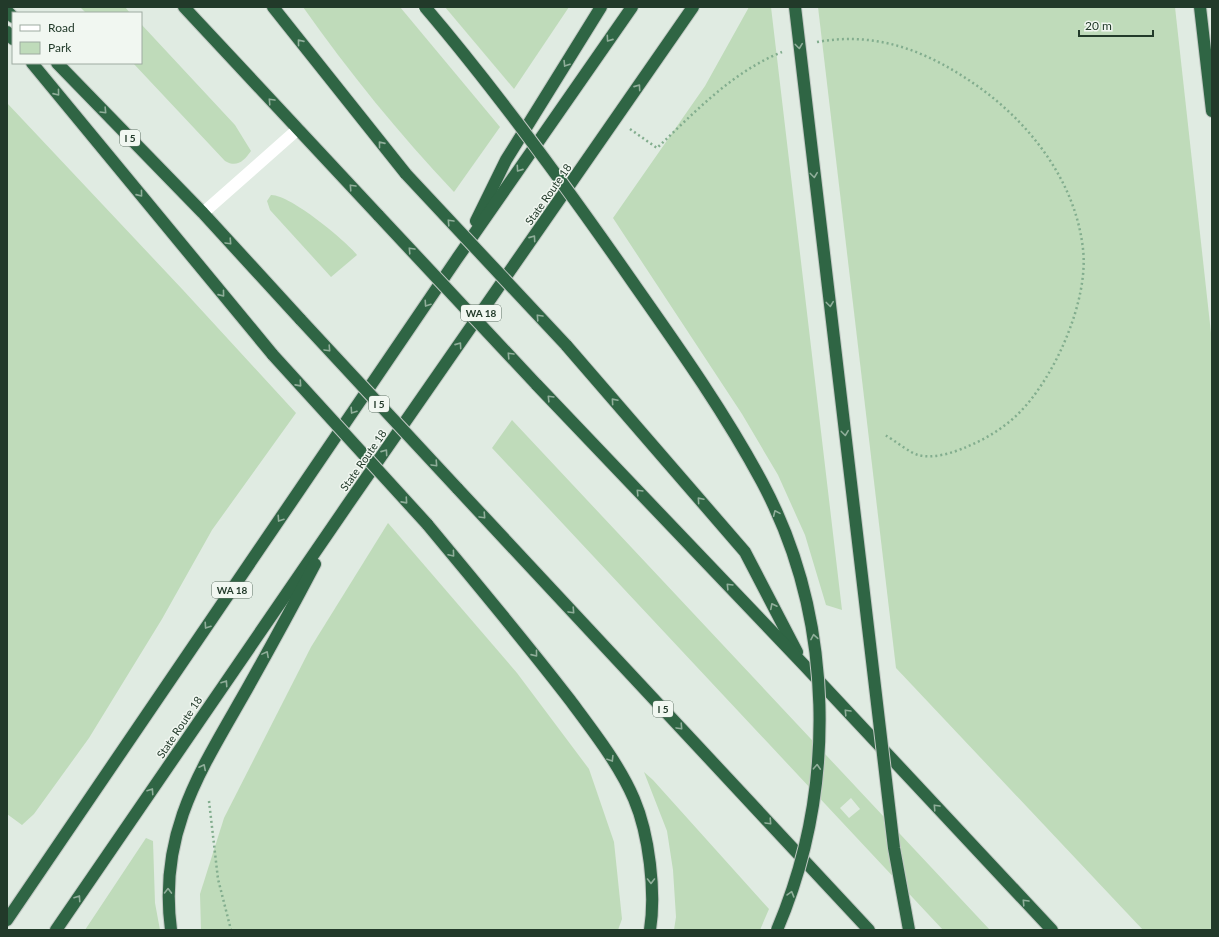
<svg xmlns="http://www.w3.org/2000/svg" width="1219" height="937" font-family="Lato,sans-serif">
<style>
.green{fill:#bfdbba;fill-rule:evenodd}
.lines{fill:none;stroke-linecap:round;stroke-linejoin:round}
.highway-casing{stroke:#c1c8c3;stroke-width:14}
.path{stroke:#82ad8e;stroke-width:2.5;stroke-dasharray:2 3;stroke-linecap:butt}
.minor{stroke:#fff;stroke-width:12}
.highway{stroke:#2f6544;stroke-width:12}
.highway-bridge-casing{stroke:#c1c8c3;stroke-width:14;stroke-linecap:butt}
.highway-bridge{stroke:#2f6544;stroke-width:12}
.oneway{stroke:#90ae9a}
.labels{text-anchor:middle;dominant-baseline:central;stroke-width:3;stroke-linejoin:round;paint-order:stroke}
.shield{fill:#f1f7f1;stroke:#607366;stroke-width:1}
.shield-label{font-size:10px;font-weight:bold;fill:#223a2a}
.street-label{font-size:11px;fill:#223a2a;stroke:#f1f7f1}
</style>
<rect width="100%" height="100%" fill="#e0ebe2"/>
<g class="green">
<path d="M 80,7 L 125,7 L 130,13 L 86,13 Z"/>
<path d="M 303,7 L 400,7 L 500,127 L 454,192 C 399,134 349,72 303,7 Z"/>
<path d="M 445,7 L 569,7 L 514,89 Z"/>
<path d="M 749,7 L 771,7 L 842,610 L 826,605 L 805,535 L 778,475 L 742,414 L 613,218 L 705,86 Z"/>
<path d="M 818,7 L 1175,7 L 1212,342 L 1212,930 L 1143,930 L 896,668 Z"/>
<path d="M 141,24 L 235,125 L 251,151 C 244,161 237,168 225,161 L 133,63 L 141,63 Z"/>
<path d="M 7,103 L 183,290 L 296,413 L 212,530 L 162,619 L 89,738 L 34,814 L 22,825 L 7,814 Z"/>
<path d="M 271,195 C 289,194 345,240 357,255 L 331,277 L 270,210 L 267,201 Z"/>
<path d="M 512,420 L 990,930 L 943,930 L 492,448 ZM 851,798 L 860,809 L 849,818 L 840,808 Z"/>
<path d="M 388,523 L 517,673 L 589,769 L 614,842 L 622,919 L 618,930 L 201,930 L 200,894 L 224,818 L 311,647 Z"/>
<path d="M 644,772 L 653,780 L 769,909 L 760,930 L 674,930 L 676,917 L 673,870 L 667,831 Z"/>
<path d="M 146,838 L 153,841 L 155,903 L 160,930 L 85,930 Z"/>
</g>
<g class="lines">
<defs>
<g id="highway">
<path d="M 184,7 L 379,216"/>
<path d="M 273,7 L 406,174"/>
<path d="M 1200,7 L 1212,111"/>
<path d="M 7,11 L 13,17"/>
<path d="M 7,32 L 13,39"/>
<path d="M 32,63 L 273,355"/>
<path d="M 57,63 L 203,213 L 301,320"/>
<path d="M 476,221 L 506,160 L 601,7"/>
<path d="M 566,345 L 745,552 L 797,652"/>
<path d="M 536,384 L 804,665 L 1052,930"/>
<path d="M 457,488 L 869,930"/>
<path d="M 427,524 C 475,582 524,640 570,700 C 593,731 619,764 634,799 C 649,834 656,892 650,930"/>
<path d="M 7,920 L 456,260 L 632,7"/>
<path d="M 56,930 L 346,507 L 693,7"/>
<path d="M 171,930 C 158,832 201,770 247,689 C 270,648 293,606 315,564"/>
</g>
</defs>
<use href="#highway" class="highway-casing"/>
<g class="path">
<path d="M 817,42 C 872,32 919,48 964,77 C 1024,115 1075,177 1083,249 C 1089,300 1055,377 1019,413 C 1004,428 986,439 966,447 C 953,453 933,459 918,455 C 910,453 894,440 885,435"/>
<path d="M 630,129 L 657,148 C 695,112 732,72 782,52"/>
<path d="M 209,801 L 218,879 L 231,930"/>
</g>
<path class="minor" d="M 203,213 L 298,129"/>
<use href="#highway" class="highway"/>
<defs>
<g id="highway-bridge">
<path d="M 425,7 C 500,95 568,189 634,284 C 679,348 725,413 762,482 C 835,619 837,789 777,930"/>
<path d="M 795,7 L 894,848 L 909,930"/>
<path d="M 406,174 L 566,345"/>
<path d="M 379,216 L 536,384"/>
<path d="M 301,320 L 457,488"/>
<path d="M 273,355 L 427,524"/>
</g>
</defs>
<use href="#highway-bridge" class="highway-bridge-casing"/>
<use href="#highway-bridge" class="highway-bridge"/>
</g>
<defs><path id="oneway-chevron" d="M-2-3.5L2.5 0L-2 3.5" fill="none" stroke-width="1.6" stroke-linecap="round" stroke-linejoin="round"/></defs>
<g class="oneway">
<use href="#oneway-chevron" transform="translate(609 39) rotate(125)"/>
<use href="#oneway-chevron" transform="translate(300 42) rotate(-129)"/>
<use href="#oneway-chevron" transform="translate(799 46) rotate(83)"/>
<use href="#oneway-chevron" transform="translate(566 64) rotate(122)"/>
<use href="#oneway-chevron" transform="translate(638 87) rotate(-55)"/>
<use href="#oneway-chevron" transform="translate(57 93) rotate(51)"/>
<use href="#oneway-chevron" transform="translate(271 101) rotate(-133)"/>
<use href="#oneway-chevron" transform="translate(104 111) rotate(46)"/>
<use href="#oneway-chevron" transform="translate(381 144) rotate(-129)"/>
<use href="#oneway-chevron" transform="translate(519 169) rotate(125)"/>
<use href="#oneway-chevron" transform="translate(814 175) rotate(83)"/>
<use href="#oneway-chevron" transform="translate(352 187) rotate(-133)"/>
<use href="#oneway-chevron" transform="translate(140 194) rotate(51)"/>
<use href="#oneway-chevron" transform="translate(450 222) rotate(-133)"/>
<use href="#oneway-chevron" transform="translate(533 238) rotate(-55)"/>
<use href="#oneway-chevron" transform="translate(229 242) rotate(47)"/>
<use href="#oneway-chevron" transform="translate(411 250) rotate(-133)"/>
<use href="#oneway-chevron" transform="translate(222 294) rotate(51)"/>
<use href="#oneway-chevron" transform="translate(427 304) rotate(124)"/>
<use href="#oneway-chevron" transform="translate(830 304) rotate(83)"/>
<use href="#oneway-chevron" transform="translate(539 317) rotate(-133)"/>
<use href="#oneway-chevron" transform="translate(459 345) rotate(-55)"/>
<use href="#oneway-chevron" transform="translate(328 349) rotate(47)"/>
<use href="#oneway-chevron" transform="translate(510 355) rotate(-133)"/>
<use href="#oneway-chevron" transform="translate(299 384) rotate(48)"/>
<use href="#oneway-chevron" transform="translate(550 398) rotate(-134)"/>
<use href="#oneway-chevron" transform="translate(614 401) rotate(-131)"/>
<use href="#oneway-chevron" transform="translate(353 411) rotate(124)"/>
<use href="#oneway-chevron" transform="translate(845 433) rotate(83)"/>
<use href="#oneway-chevron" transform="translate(385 452) rotate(-55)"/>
<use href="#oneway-chevron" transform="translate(435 464) rotate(47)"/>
<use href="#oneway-chevron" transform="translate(639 492) rotate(-134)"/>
<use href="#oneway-chevron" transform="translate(700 500) rotate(-131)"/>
<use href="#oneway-chevron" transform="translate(405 501) rotate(48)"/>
<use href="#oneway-chevron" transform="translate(776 513) rotate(-114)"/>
<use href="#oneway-chevron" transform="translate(483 516) rotate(47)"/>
<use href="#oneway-chevron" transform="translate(280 519) rotate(124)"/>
<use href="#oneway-chevron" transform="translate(452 554) rotate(50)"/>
<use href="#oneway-chevron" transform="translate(729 586) rotate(-134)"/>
<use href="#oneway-chevron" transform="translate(773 606) rotate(-117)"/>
<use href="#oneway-chevron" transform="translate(572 611) rotate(47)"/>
<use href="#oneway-chevron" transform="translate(207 626) rotate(124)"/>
<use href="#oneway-chevron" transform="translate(814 637) rotate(-100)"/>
<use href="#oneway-chevron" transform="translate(266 654) rotate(-62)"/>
<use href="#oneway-chevron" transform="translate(535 654) rotate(51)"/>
<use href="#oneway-chevron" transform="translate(225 683) rotate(-56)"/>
<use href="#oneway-chevron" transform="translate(847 712) rotate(-133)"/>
<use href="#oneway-chevron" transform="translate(680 727) rotate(47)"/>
<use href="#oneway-chevron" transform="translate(611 759) rotate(58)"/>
<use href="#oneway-chevron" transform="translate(203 767) rotate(-63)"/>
<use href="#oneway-chevron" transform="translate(817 767) rotate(-87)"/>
<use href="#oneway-chevron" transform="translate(151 791) rotate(-56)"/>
<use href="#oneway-chevron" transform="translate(936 807) rotate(-133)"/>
<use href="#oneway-chevron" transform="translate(769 822) rotate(47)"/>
<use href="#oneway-chevron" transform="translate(651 881) rotate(90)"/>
<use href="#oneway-chevron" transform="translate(168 891) rotate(-89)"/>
<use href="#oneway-chevron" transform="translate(791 894) rotate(-74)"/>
<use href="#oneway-chevron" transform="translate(78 898) rotate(-56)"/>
<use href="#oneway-chevron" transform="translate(1025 902) rotate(-133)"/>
</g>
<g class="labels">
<g class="shield">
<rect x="120" y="130" width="20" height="16" rx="3"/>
<rect x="461" y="305" width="40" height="16" rx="3"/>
<rect x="369" y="396" width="20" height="16" rx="3"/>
<rect x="212" y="582" width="40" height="16" rx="3"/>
<rect x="653" y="701" width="20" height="16" rx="3"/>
</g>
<g class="shield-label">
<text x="130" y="138">I 5</text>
<text x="481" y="313">WA 18</text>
<text x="379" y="404">I 5</text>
<text x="232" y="590">WA 18</text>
<text x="663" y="709">I 5</text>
</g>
<g class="street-label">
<text transform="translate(548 194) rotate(-55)">State Route 18</text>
<text transform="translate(363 460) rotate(-55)">State Route 18</text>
<text transform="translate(179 727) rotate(-56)">State Route 18</text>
</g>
</g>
<rect width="1219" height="937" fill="none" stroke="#223a2a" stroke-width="16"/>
<rect x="12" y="12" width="130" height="52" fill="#f1f7f1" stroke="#9eaba1"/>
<rect x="20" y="25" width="20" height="6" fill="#ffffff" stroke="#9eaba1"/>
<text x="48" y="32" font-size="12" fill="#223a2a">Road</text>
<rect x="20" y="42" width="20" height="12" fill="#bfdbba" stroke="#9eaba1"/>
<text x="48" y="52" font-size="12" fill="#223a2a">Park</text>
<path d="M1079 30v6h74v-6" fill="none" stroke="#223a2a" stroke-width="2"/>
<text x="1085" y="30" font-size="12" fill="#223a2a" stroke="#f1f7f1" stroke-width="3" paint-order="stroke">20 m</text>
</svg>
